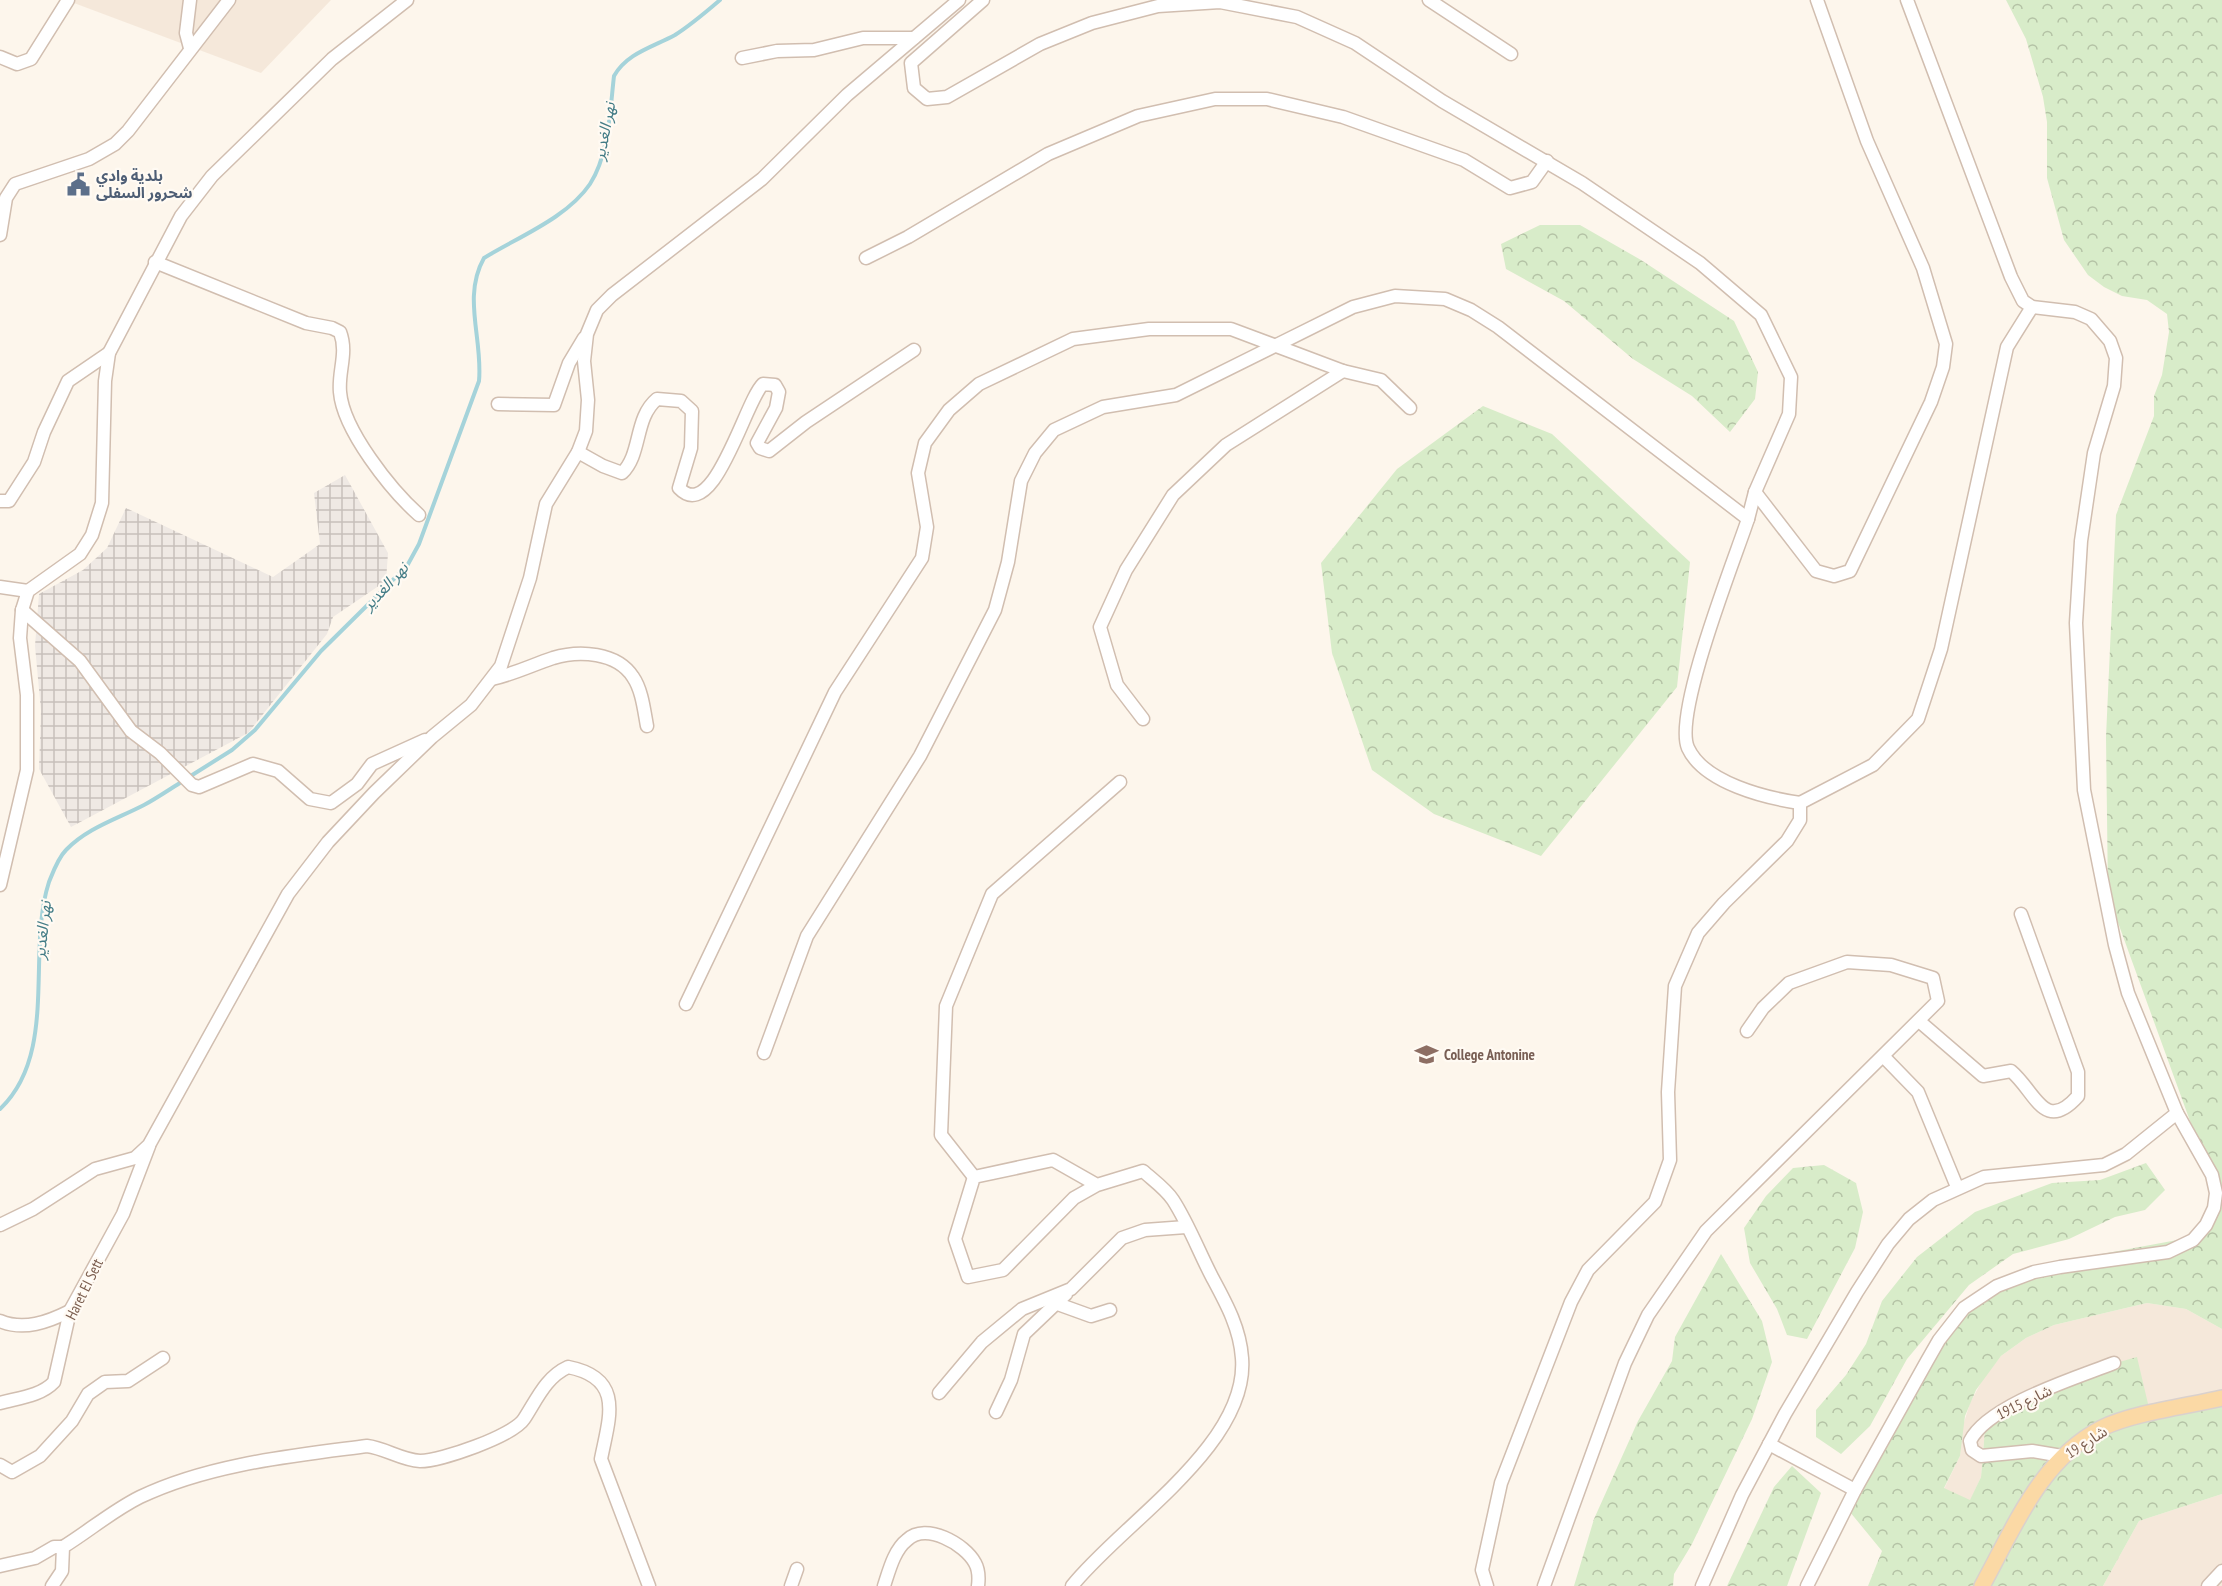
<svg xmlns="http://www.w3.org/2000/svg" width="2222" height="1586" font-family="'PT Sans Narrow','Noto Sans Arabic',sans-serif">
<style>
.residential{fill:#f5e8da}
.industrial{fill:url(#industrial-grid)}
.forest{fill:url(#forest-crowns)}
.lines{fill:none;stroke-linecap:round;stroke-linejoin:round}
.stream{stroke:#a5d3da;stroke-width:4}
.minor-casing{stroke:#d1beb0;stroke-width:15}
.major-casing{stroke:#dad1cd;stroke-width:18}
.minor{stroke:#fff;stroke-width:12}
.major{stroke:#fbd9a5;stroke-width:15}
.labels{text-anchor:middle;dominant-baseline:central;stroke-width:4.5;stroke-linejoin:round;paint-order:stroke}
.service-label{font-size:15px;font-weight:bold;fill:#4e5e75;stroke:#fffaf3;text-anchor:start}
.education-label{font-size:15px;font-weight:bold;fill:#785e54;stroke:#fffaf3;text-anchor:start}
.street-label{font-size:15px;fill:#7a5c4d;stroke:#fffaf3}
.water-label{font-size:16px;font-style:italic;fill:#437c86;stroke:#fffaf3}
</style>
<defs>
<pattern id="industrial-grid" width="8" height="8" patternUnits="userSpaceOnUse" patternTransform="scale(1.5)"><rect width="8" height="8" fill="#efe9e4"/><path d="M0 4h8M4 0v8" fill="none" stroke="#c7c0bb"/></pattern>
<pattern id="forest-crowns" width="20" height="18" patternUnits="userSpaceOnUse" patternTransform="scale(1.5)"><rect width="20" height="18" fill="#d8ecc9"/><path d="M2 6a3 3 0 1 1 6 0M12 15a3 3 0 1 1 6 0" fill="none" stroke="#b4c2a5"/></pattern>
</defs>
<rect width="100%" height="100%" fill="#fdf6ec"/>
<g class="residential">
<path d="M 66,0 L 331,0 L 261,73 Z"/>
<path d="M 2147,1303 L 2186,1309 L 2222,1329 L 2222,1391 L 2149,1408 L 1985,1429 L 1981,1477 L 1970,1501 L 1944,1489 L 1960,1456 L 1962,1429 L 1970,1403 L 1983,1379 L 2001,1356 L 2026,1338 L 2054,1325 Z"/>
<path d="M 2222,1494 L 2222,1586 L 2103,1586 L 2139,1521 Z"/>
</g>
<path class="industrial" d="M 345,475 L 388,553 L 386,581 L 333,617 L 327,634 L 248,733 L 71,827 L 39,769 L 41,711 L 35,646 L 39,594 L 83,570 L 107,548 L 126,508 L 273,577 L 320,544 L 314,493 Z"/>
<g class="forest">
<path d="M 2006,0 L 2222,0 L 2222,1192 L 2190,1121 L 2108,895 L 2106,737 L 2116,515 L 2154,416 L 2154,396 L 2162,375 L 2169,332 L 2167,314 L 2147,300 L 2122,296 L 2104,287 L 2088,275 L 2064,240 L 2047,178 L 2047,122 L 2043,97 L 2026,39 Z"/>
<path d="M 1540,225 L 1580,225 L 1641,260 L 1734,321 L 1758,372 L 1755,399 L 1730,432 L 1692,396 L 1633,359 L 1564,301 L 1506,269 L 1501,244 Z"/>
<path d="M 1483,406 L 1552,434 L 1690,562 L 1677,687 L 1541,856 L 1434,814 L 1372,770 L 1332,653 L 1321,563 L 1397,469 Z"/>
<path d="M 2146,1163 L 2165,1190 L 2145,1210 L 2115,1217 L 2069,1239 L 2013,1254 L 1969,1285 L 1907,1359 L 1870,1426 L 1841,1454 L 1816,1437 L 1816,1410 L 1846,1375 L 1866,1344 L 1882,1301 L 1917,1257 L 1975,1212 L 2052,1183 L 2100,1180 Z"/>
<path d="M 1824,1165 L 1856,1183 L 1863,1212 L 1855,1248 L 1807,1339 L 1787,1335 L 1777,1309 L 1750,1263 L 1744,1228 L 1766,1196 L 1793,1168 Z"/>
<path d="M 2222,1198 L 2222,1329 L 2186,1309 L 2147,1303 L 2054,1325 L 2026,1338 L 2001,1356 L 1976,1390 L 1965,1416 L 1960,1456 L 1944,1488 L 1970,1500 L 1981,1477 L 1985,1429 C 2022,1402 2093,1368 2137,1357 L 2149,1408 L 2222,1391 L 2222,1494 L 2139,1521 L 2103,1586 L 1868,1586 L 1882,1551 L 1850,1512 L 1943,1344 L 1960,1319 L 1981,1298 L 2059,1262 L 2204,1235 Z"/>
<path d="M 1721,1254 L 1762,1321 L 1772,1362 L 1752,1419 L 1692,1544 L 1674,1574 L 1673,1586 L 1574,1586 L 1594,1519 L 1638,1421 L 1672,1361 L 1675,1337 Z"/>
<path d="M 1792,1466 L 1821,1493 L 1787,1586 L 1727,1586 L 1774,1487 Z"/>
</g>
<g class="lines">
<g class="stream">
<path d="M 189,777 L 232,750 L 255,730 L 321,651 L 407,566 L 419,544 L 479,381 C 483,339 462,297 484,258 C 518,237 567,218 590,184 C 609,155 610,110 614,76 C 627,53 653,47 675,35 C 691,25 706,12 720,0"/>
<path d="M 0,1109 C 59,1053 26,952 49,882 C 53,872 58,858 66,850 C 87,828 117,819 144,805 C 157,798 170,789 183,781"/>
</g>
<defs>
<g id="minor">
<path d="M 190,0 L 186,33 L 190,48"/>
<path d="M 983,0 L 911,63 L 914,88 L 927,99 L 947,97 L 1040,44 L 1092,23 L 1158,6 L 1220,2 L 1297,17 L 1355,43 L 1442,101 L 1582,183 L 1700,263 L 1761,315 L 1791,377 L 1789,414 L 1755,492 L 1748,519"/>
<path d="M 1429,0 L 1511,54"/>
<path d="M 0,57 L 17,64 L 31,59 L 68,0"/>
<path d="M 742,58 L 777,51 L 814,50 L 863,38 L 914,38"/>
<path d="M 0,235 L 6,198 L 15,184 L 89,159 L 115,144 L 128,131 L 229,0"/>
<path d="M 866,258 L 908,237 L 1048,154 L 1138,116 L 1215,99 L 1267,99 L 1343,117 L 1464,160 L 1510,188 L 1532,182 L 1547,161"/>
<path d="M 155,262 L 306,323 L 332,328 L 340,332 C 348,353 338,371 340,392 C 343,430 391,490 419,515"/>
<path d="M 1343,371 L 1381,380 L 1410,408"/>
<path d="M 498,404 L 554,405 L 569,363 L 584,338"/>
<path d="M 578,452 L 603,466 L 622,473 C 642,454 634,418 657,399 L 681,401 L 692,411 L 691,448 L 679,488 C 714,525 745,401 763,384 L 775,385 L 779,392 L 776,408 L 757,443 L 760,448 L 769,451 L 806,422 L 914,350"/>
<path d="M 1755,492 L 1816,571 L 1834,576 L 1850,571 L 1931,402 L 1943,367 L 1946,344 L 1923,268 L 1867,141 L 1817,0"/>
<path d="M 0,501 L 9,501 L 34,462 L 44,432 L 68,381 L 109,353"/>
<path d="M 0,587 L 28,591"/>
<path d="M 22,610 L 80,661 L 131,731 L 160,753 L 192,785 L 199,787 L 253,764 L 278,771 L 310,799 L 331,803 L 357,784 L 372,764 L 425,740"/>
<path d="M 492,679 C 514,674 532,665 553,658 C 579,650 617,652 633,677 C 642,690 644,710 647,726"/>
<path d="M 0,885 L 27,770 L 27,695 L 20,638 L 22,610 L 28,591 L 80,554 L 92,535 L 102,503 L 105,381 L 109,353 L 181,216 L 212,176 L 332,59 L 407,0"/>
<path d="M 686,1004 L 835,692 L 922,558 L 927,527 L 918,473 L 925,443 L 949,410 L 979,384 L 1073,339 L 1149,329 L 1231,329 L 1343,371 L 1226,445 L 1173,495 L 1126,570 L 1100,627 L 1117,685 L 1143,719"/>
<path d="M 1919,1021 L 1983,1076 L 2011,1071 C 2036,1092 2044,1134 2078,1096 L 2078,1072 L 2021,914"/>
<path d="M 764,1053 L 807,936 L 920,756 L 995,610 L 1008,562 L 1021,481 L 1035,453 L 1054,430 L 1103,407 L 1176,395 L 1353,307 L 1395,296 L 1445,299 L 1471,310 L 1498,327 L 1748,519 C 1734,561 1673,714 1688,748 C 1704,783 1766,798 1800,803"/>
<path d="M 1884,1057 L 1918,1092 L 1957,1187"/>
<path d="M 974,1177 L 941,1135 L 946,1006 L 992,894 L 1120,782"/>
<path d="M 0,1225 L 33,1209 L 95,1169 L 135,1158 L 149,1145 L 288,894 L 328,842 L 374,793 L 432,737 L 471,705 L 501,666 L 530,578 L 546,504 L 578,452 L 586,431 L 588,400 L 584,361 L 587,334 L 597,310 L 612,295 L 762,179 L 847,95 L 959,0"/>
<path d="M 1055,1303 L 1091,1316 L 1110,1310"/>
<path d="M 0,1321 C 24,1331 48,1322 70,1311"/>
<path d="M 939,1393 L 982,1342 L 1022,1309 L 1071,1289 L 1122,1238 L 1145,1230 L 1186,1227"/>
<path d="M 0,1403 C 18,1398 41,1396 54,1382 L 70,1311 L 123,1214 L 149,1146"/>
<path d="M 996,1412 L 1011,1380 L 1024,1334 L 1066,1294"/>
<path d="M 1769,1444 L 1855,1490"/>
<path d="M 2062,1456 L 2032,1451 L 1981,1456 L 1972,1450 L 1970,1441 C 1988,1405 2076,1378 2114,1363"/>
<path d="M 0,1465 L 12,1472 L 40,1456 L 72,1421 L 88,1394 L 105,1382 L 128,1381 L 163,1358"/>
<path d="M 0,1566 L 35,1558 L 54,1547 L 63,1547"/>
<path d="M 52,1586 L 62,1571 L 63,1547 C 89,1531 112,1511 140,1497 C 209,1464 291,1456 367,1446 C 385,1448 401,1460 420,1461 C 441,1461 513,1436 524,1419 C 537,1399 546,1377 568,1367 C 625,1378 609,1418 601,1459 L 649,1586"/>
<path d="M 791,1586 L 797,1569"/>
<path d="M 884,1586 C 889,1571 894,1550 907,1540 C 926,1522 965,1544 975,1563 C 979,1570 979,1578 978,1586"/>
<path d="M 1072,1586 C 1121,1524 1249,1445 1242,1358 C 1240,1328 1226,1303 1212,1277 C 1199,1252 1188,1223 1173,1200 C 1166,1189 1153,1180 1143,1171 L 1097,1185 L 1074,1198 L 1003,1270 L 968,1277 L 955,1239 L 974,1177 L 1053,1160 L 1097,1185"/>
<path d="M 1487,1586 L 1482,1570 L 1501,1483 L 1571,1302 L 1588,1270 L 1655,1202 L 1670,1160 L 1668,1092 L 1675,986 L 1698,933 L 1724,903 L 1787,841 L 1800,820 L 1800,803 L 1873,765 L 1918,719 L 1941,649 L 2007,347 L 2032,307"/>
<path d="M 1544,1586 L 1625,1363 L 1648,1315 L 1706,1231 L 1938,1001 L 1933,978 L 1891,965 L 1847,962 L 1789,983 L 1763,1008 L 1747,1031"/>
<path d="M 1702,1586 L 1742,1495 L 1785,1414 L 1857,1292 L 1888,1244 L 1909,1219 L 1933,1200 L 1984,1177 L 2104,1165 L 2126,1154 L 2177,1113"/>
<path d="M 1807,1586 L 1855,1490 L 1927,1361 L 1939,1340 L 1964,1308 L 1997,1286 L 2034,1272 L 2060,1267 L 2168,1252 L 2193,1240 L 2206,1225 L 2214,1208 L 2216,1193 L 2212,1175 L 2177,1113 L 2128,993 L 2115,945 L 2084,790 L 2076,623 L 2081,541 L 2094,453 L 2114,386 L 2116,358 L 2110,341 L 2091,319 L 2075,312 L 2032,307 L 2023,301 L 2011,277 L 1907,0"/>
<path d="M 2208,1586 L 2222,1571"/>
</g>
<path id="major" d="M 1982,1586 C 2014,1528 2040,1460 2102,1428 C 2132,1413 2188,1406 2222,1398"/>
</defs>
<use href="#minor" class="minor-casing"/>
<use href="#major" class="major-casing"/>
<use href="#minor" class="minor"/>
<use href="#major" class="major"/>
</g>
<defs>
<symbol id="civic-bare" viewBox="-9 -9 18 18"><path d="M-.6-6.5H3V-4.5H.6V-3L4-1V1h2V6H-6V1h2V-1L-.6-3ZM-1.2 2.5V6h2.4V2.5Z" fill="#5c6f8a" stroke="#fffaf3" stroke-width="2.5" paint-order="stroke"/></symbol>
<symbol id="school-bare" viewBox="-9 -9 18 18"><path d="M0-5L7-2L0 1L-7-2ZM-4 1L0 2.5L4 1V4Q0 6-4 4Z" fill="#8d6e63" stroke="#fffaf3" stroke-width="2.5" paint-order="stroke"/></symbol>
</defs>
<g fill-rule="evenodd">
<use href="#civic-bare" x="62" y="168" width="33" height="33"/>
<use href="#school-bare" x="1410" y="1038" width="33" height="33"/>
</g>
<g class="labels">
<g class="service-label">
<text x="96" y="175">بلدية وادي<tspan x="96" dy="17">شحرور السفلى</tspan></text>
</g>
<g class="education-label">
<text x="1444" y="1054">College Antonine</text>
</g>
<g class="street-label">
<text transform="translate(84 1289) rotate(-64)">Haret EI Sett</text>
<text transform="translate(2024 1402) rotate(-26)">شارع 1915</text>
<text transform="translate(2086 1442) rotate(-33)">شارع 19</text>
</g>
<g class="water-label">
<text transform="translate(604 131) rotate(-79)">نهر الغدير</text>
<text transform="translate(385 586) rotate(-47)">نهر الغدير</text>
<text transform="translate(42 930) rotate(-84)">نهر الغدير</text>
</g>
</g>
</svg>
